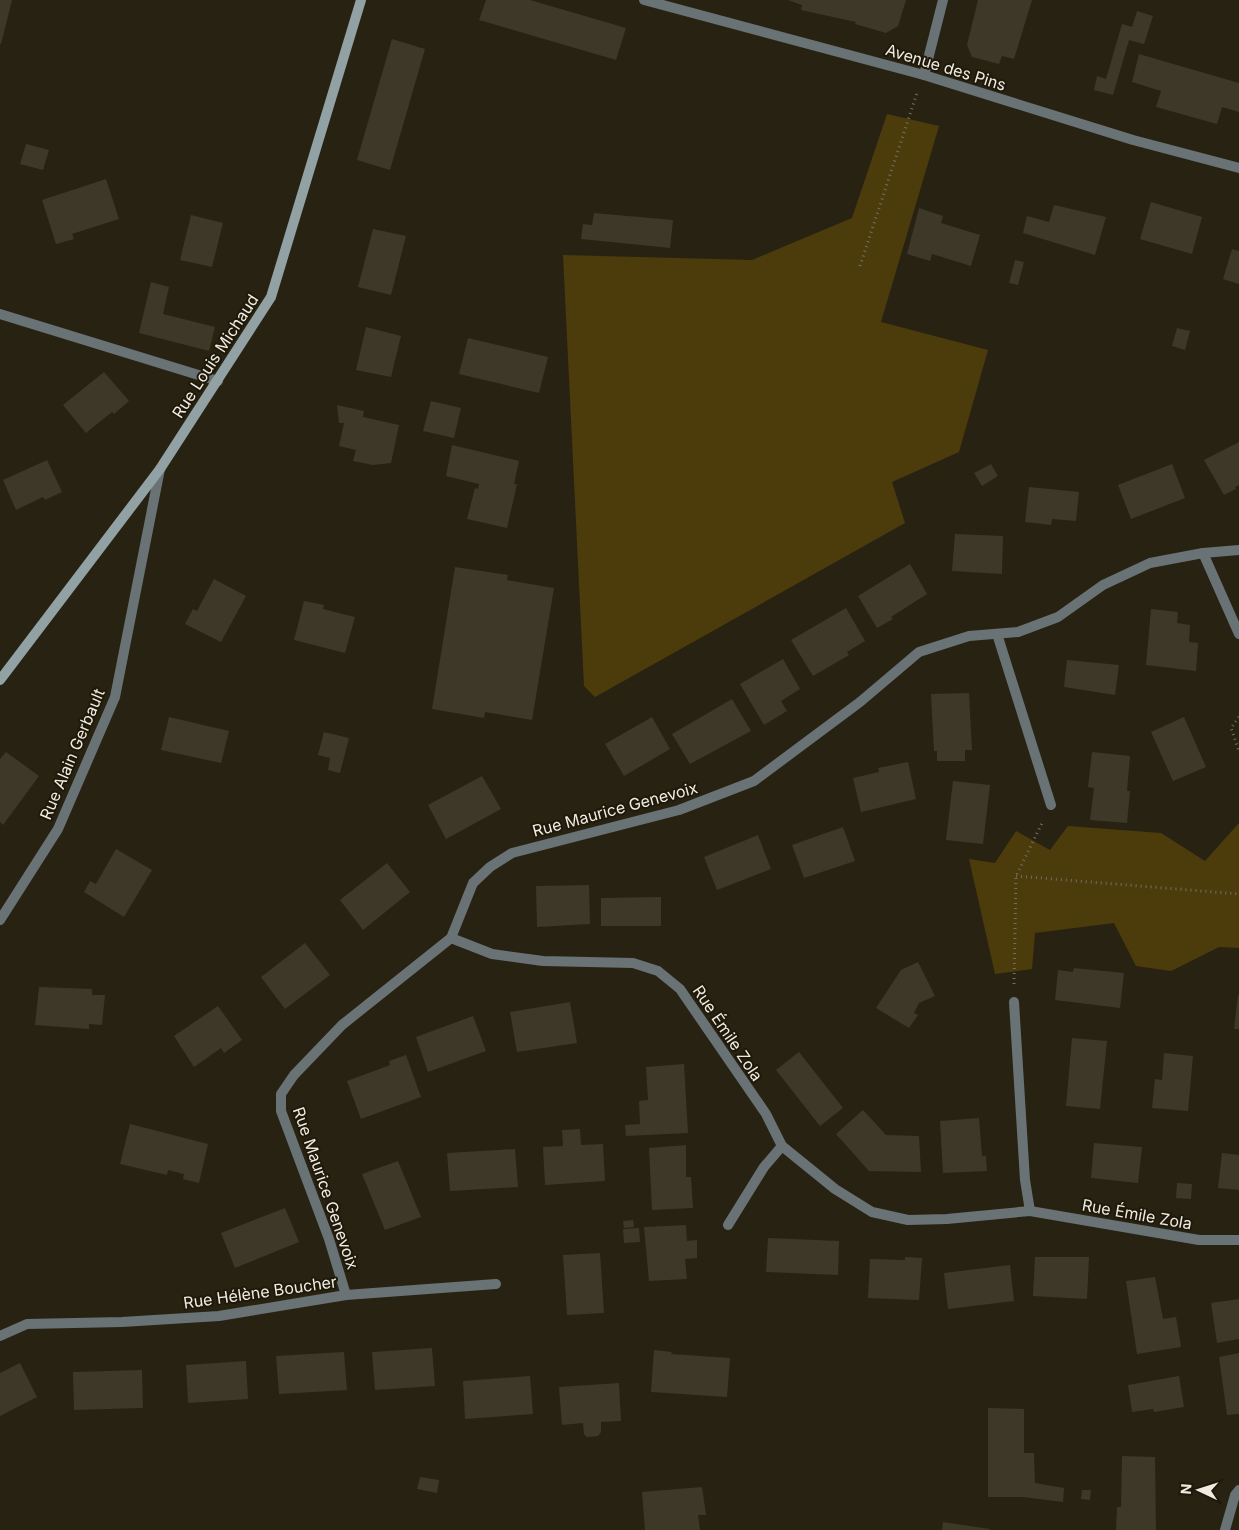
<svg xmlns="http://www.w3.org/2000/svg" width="1239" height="1530" font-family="Inter,sans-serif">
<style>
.green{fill:#4c3c0b}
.building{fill:#3e3828}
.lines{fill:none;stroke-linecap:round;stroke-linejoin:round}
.path{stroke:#736e61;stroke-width:3;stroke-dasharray:1 4;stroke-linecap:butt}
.street{stroke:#697375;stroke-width:10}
.secondary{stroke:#91a1a4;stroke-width:10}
.labels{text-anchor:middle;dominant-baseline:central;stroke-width:4;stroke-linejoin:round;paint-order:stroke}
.street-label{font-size:16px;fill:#f0ece3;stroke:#1f190a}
</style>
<rect width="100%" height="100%" fill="#282213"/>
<g class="green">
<path d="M 887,114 L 939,126 L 881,322 L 988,350 L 959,452 L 892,482 L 905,523 L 595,697 L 584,686 L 563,255 L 752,260 L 852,218 Z"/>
<path d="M 1239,823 L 1239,948 L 1219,947 L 1171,971 L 1136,966 L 1114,923 L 1035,933 L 1032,969 L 995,974 L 969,859 L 995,863 L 1016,831 L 1050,850 L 1068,826 L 1161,833 L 1205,861 Z"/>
</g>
<g class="building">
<path d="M 0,0 L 12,0 L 1,44 L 0,44 Z"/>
<path d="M 486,0 L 530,0 L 626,28 L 616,60 L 479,20 Z"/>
<path d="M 788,0 L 906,0 L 898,26 L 886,33 L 855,24 L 856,22 L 801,10 L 802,5 Z"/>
<path d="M 978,0 L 1032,0 L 1014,59 L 1002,56 L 999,64 L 972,57 L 967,45 Z"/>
<path d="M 1137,11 L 1153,16 L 1144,44 L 1129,40 L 1113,95 L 1094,90 L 1097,76 L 1106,79 L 1122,24 L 1132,27 Z"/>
<path d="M 392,39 L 425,49 L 390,170 L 357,160 Z"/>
<path d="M 1139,54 L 1239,83 L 1239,112 L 1222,107 L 1217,124 L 1156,107 L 1161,91 L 1132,82 Z"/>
<path d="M 26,144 L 49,150 L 43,170 L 20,164 Z"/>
<path d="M 106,179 L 119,219 L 72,234 L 74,239 L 56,244 L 42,200 Z"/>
<path d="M 1151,202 L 1202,217 L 1192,254 L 1140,239 Z"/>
<path d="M 1054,205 L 1106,217 L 1095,255 L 1023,233 L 1027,216 L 1049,222 Z"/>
<path d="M 919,208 L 943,216 L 941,223 L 980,235 L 971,266 L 932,254 L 930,261 L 907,254 Z"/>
<path d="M 594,213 L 673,220 L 670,248 L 581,239 L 583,224 L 592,225 Z"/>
<path d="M 191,215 L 223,223 L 212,267 L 180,260 Z"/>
<path d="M 373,229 L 406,236 L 391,295 L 358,287 Z"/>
<path d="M 1232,249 L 1239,251 L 1239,284 L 1223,279 Z"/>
<path d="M 1015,260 L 1024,262 L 1018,285 L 1009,283 Z"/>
<path d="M 151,282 L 169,287 L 163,314 L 215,327 L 209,351 L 139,333 Z"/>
<path d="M 366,327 L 401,336 L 391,377 L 356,370 Z"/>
<path d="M 1177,328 L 1190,331 L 1185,350 L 1172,346 Z"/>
<path d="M 468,338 L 548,357 L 539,393 L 459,374 Z"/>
<path d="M 104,372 L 129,401 L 114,414 L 112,412 L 86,433 L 63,405 Z"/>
<path d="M 431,401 L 461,408 L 454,438 L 423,431 Z"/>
<path d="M 337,405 L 364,411 L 363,417 L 399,425 L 391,463 L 373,465 L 353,461 L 356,450 L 339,446 L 344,423 L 339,423 Z"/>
<path d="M 1239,442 L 1239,485 L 1235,487 L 1236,489 L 1224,495 L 1204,460 Z"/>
<path d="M 452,445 L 519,461 L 514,484 L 517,484 L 507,528 L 467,519 L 475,488 L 478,489 L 479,484 L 446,476 Z"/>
<path d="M 47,460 L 62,492 L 45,500 L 43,497 L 16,510 L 3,480 Z"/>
<path d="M 991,464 L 998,476 L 982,486 L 974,473 Z"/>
<path d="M 1172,464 L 1185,498 L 1131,519 L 1118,485 Z"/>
<path d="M 1029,487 L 1079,492 L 1076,521 L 1052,519 L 1051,525 L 1025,522 Z"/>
<path d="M 955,534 L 1003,536 L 1002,574 L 952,571 Z"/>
<path d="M 910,564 L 927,594 L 891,617 L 893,619 L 877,628 L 858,596 Z"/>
<path d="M 455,567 L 508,575 L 507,580 L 554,588 L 532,720 L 485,712 L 484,718 L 432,709 Z"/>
<path d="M 214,579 L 246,596 L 221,642 L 185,624 L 193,609 L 197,611 Z"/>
<path d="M 304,601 L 324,605 L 323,609 L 355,617 L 345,653 L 294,640 Z"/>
<path d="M 846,608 L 865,641 L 847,652 L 849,655 L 813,676 L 791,640 Z"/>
<path d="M 1151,609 L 1178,612 L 1177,623 L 1190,625 L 1189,642 L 1198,643 L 1196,671 L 1146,665 Z"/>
<path d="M 783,659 L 800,689 L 781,701 L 787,711 L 764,725 L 740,684 Z"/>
<path d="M 1067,660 L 1119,665 L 1115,695 L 1064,687 Z"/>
<path d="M 969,693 L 972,750 L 965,750 L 965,761 L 937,761 L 937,751 L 934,751 L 931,694 Z"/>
<path d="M 732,699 L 751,731 L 690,764 L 672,734 Z"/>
<path d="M 169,717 L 229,731 L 221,763 L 161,750 Z"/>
<path d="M 652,717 L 670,749 L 624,776 L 605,744 Z"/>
<path d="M 1184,717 L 1206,767 L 1173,781 L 1151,732 Z"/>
<path d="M 324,732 L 349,738 L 340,773 L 328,770 L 330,758 L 318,755 Z"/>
<path d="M 6,752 L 39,776 L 3,825 L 0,822 L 0,759 Z"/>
<path d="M 1092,752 L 1130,756 L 1127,791 L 1130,791 L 1127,823 L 1090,820 L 1094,788 L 1088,787 Z"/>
<path d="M 908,762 L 916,799 L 861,812 L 853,778 L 879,772 L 878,768 Z"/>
<path d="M 482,776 L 501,809 L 446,839 L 428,805 Z"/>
<path d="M 953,781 L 990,785 L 983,844 L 946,840 Z"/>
<path d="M 843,827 L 855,861 L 804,878 L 792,845 Z"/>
<path d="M 758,835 L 771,869 L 717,890 L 704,857 Z"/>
<path d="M 116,849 L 152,870 L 124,917 L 84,892 L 90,881 L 96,884 Z"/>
<path d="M 387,863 L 410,892 L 363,930 L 340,900 Z"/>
<path d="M 589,885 L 590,924 L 537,927 L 536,886 Z"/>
<path d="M 661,897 L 661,926 L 601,926 L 601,898 Z"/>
<path d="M 305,943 L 330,975 L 285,1009 L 261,977 Z"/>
<path d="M 918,962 L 935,996 L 919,1003 L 914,1013 L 918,1015 L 909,1028 L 876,1008 L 901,970 Z"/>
<path d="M 1074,968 L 1124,973 L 1120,1008 L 1055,1000 L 1058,970 L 1073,972 Z"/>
<path d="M 39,987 L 92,989 L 92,995 L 105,995 L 102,1025 L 89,1024 L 89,1029 L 35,1025 Z"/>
<path d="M 1238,995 L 1239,995 L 1239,1029 L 1234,1029 Z"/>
<path d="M 570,1002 L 577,1043 L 517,1052 L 510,1012 Z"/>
<path d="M 218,1006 L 242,1040 L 224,1053 L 221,1048 L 194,1067 L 174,1036 Z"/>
<path d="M 473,1016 L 486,1051 L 428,1072 L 416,1037 Z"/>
<path d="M 1072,1038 L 1107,1041 L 1100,1109 L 1066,1106 Z"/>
<path d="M 799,1052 L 843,1108 L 820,1126 L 776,1070 Z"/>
<path d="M 1164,1053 L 1193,1056 L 1188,1111 L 1152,1108 L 1155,1079 L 1162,1080 Z"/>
<path d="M 406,1055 L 421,1097 L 361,1119 L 347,1081 L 390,1065 L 389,1061 Z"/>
<path d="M 684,1064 L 688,1133 L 626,1136 L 625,1125 L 640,1124 L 639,1101 L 648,1100 L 646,1067 Z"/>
<path d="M 863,1110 L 886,1135 L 919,1136 L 921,1172 L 869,1171 L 836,1134 Z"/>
<path d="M 979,1118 L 982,1156 L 986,1156 L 987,1171 L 943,1173 L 940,1121 Z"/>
<path d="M 130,1124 L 208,1144 L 199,1183 L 183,1179 L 184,1174 L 168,1170 L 167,1175 L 120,1164 Z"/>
<path d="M 580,1129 L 581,1145 L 603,1144 L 605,1181 L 545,1185 L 543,1147 L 563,1146 L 562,1130 Z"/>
<path d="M 1094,1143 L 1142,1147 L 1138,1183 L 1091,1178 Z"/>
<path d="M 686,1145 L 686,1177 L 691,1177 L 693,1208 L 652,1210 L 649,1148 Z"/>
<path d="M 515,1149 L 518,1187 L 450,1191 L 447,1153 Z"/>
<path d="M 1222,1153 L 1239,1155 L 1239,1190 L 1218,1188 Z"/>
<path d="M 398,1161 L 421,1217 L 385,1230 L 362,1174 Z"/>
<path d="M 1177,1183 L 1192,1184 L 1191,1199 L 1176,1198 Z"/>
<path d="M 285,1208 L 299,1242 L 235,1268 L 221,1233 Z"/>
<path d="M 633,1220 L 634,1227 L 624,1228 L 623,1221 Z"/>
<path d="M 686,1225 L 687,1241 L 697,1240 L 697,1258 L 685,1259 L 687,1279 L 649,1281 L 644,1227 Z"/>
<path d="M 639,1228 L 640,1242 L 624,1243 L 623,1229 Z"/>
<path d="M 768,1238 L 839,1241 L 838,1275 L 766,1272 Z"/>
<path d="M 600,1253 L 604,1313 L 567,1315 L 563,1255 Z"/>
<path d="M 905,1257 L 922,1258 L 919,1300 L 868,1298 L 870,1259 L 905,1260 Z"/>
<path d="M 1035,1257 L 1089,1257 L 1087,1299 L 1033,1296 Z"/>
<path d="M 1010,1265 L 1014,1301 L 948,1309 L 944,1273 Z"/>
<path d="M 1155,1277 L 1163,1319 L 1176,1317 L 1181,1347 L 1137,1354 L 1126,1281 Z"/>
<path d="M 1239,1299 L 1239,1339 L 1217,1343 L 1211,1303 Z"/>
<path d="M 432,1348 L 435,1386 L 375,1390 L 372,1352 Z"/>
<path d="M 654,1350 L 672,1352 L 671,1354 L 730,1358 L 727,1397 L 651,1392 Z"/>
<path d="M 344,1352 L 347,1390 L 279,1394 L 276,1356 Z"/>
<path d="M 1239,1353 L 1239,1414 L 1227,1415 L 1219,1357 Z"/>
<path d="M 246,1361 L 248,1399 L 188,1403 L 186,1365 Z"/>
<path d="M 20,1363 L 37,1397 L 0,1416 L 0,1373 Z"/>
<path d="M 142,1370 L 143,1408 L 74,1410 L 73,1372 Z"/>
<path d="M 530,1376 L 533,1414 L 465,1419 L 463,1381 Z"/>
<path d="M 1179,1376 L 1184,1407 L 1154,1412 L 1153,1409 L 1132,1412 L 1128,1385 Z"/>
<path d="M 619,1383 L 621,1421 L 601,1422 L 601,1432 L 598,1436 L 587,1437 L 584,1434 L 583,1423 L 562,1425 L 559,1387 Z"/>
<path d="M 988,1408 L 1024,1409 L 1024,1453 L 1034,1453 L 1035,1483 L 1064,1488 L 1063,1502 L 1023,1497 L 988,1497 Z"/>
<path d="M 1122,1456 L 1155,1457 L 1156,1530 L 1116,1530 L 1117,1507 L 1121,1507 Z"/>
<path d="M 420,1477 L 439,1480 L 437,1493 L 417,1489 Z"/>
<path d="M 702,1487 L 706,1515 L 698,1515 L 700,1530 L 645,1530 L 642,1492 Z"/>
<path d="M 1082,1490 L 1091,1490 L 1090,1500 L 1081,1499 Z"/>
<path d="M 943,1522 L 990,1529 L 990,1530 L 942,1530 Z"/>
</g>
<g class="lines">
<g class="path">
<path d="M 860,266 L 917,93"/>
<path d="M 1239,717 L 1231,728 L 1239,751"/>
<path d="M 1016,876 L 1239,894"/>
<path d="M 1014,984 L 1016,876 L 1042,823"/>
</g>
<g class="street">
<path d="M 644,0 L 924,75 L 1133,140 L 1239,168"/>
<path d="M 924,75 L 943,0"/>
<path d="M 0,314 L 218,381"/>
<path d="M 1203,553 L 1239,634"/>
<path d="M 997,634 L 1051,805"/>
<path d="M 0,920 L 58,829 L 115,697 L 160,469"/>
<path d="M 451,938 L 492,954 L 543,961 L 633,963 L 658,971 L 680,989 L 766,1114 L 782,1146 L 835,1189 L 872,1212 L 908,1220 L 947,1219 L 1030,1211 L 1025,1180 L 1014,1002"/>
<path d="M 1030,1211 L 1199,1240 L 1239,1240"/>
<path d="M 728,1225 L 764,1167 L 782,1146"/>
<path d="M 346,1295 L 329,1239 L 281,1111 L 281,1094 L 294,1075 L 342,1025 L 451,938 L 473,883 L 490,867 L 512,853 L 679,810 L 754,781 L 860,702 L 919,652 L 969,636 L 1018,632 L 1058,617 L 1103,585 L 1150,563 L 1203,553 L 1239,550"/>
<path d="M 0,1336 L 27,1324 L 122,1322 L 219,1316 L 346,1295 L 496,1284"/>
<path d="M 1225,1530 L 1235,1495 L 1239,1490"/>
</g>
<path class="secondary" d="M 0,680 L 160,469 L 271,297 L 361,0"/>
</g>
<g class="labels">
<g class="street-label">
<text transform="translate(946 67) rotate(17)">Avenue des Pins</text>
<text transform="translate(215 356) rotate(-57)">Rue Louis Michaud</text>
<text transform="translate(72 754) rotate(-67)">Rue Alain Gerbault</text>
<text transform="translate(615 809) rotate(-15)">Rue Maurice Genevoix</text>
<text transform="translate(728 1033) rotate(56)">Rue Émile Zola</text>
<text transform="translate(326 1188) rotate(71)">Rue Maurice Genevoix</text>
<text transform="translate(1137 1214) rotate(10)">Rue Émile Zola</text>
<text transform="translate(260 1292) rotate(-8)">Rue Hélène Boucher</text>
</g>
</g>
<g transform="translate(1199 1490) rotate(274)" stroke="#1f190a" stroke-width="4" paint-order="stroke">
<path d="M0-4L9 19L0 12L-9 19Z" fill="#f0ece3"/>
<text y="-8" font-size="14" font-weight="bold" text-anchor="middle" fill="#f0ece3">N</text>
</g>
</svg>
